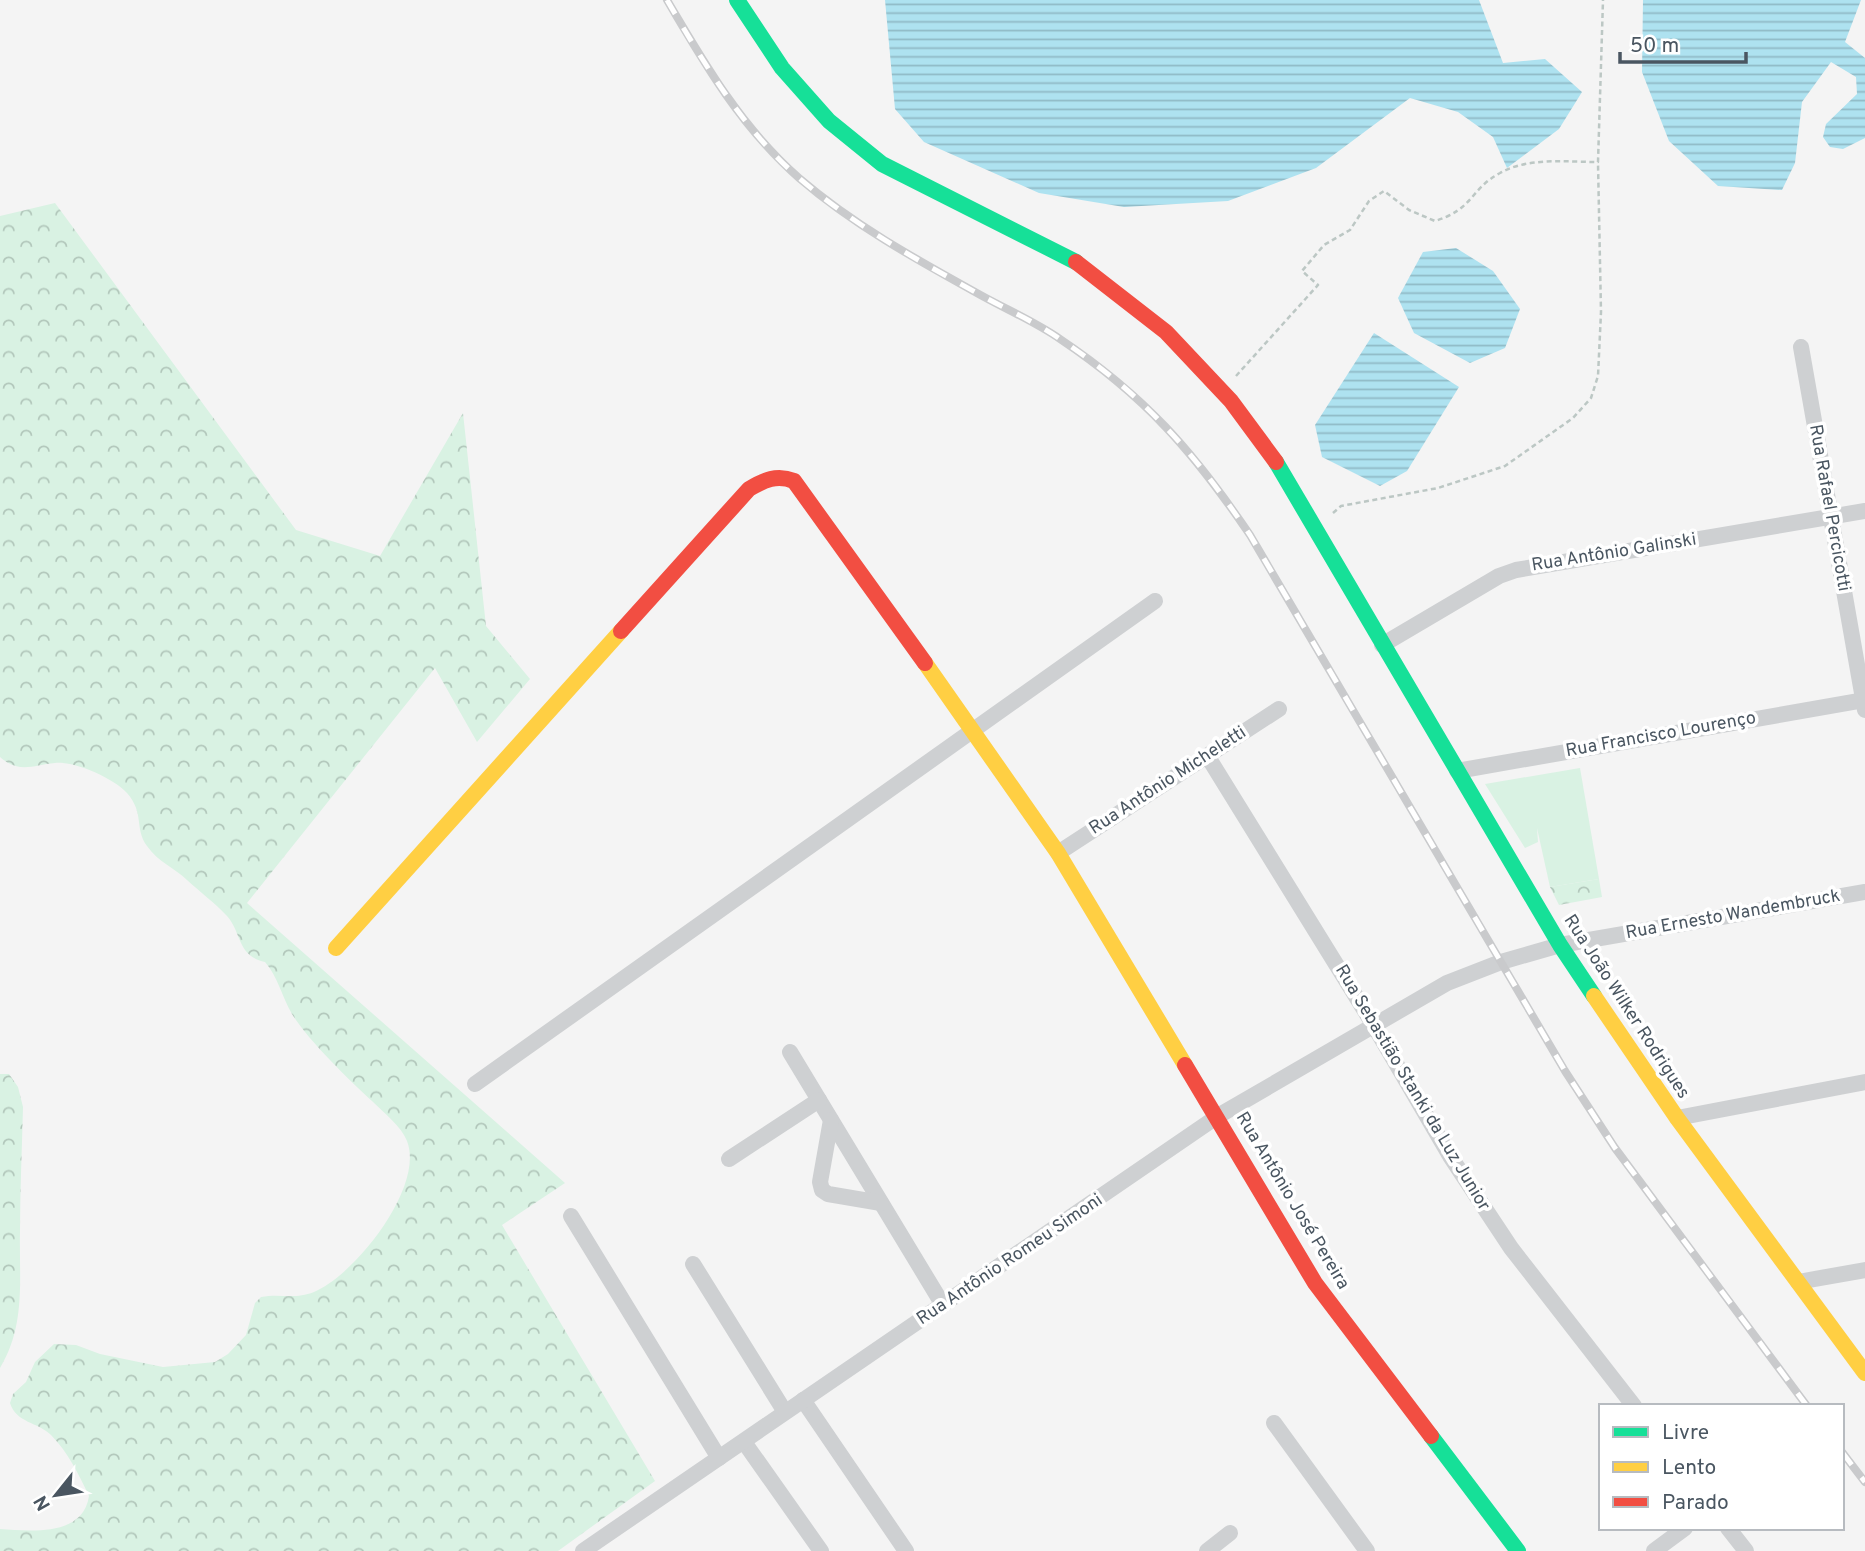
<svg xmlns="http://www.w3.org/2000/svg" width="1865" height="1551" font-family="Overpass,sans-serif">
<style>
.forest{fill:url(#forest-crowns)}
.pitch{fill:#d9f2e3}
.water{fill:url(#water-rules)}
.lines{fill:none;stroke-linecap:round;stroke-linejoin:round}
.path{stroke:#bcc7c4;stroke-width:2.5;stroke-dasharray:5 3.5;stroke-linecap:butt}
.street{stroke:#ced0d2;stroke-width:16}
.fast{stroke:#16e098;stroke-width:16}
.slow{stroke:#ffcf43;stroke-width:16}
.jam{stroke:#f24e42;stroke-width:16}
.rail-casing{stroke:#c9cacc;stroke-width:8}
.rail{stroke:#fff;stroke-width:5;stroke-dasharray:16;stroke-linecap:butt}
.labels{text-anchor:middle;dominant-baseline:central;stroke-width:7;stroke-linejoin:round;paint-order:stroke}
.street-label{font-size:18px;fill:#4a5661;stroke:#fff}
</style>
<defs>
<pattern id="forest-crowns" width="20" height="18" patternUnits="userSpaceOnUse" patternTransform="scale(1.75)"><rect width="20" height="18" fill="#d9f2e3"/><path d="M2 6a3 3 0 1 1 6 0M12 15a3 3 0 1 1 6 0" fill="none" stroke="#b2c7bb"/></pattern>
<pattern id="water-rules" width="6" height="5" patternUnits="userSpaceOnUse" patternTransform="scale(1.75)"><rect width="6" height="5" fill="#aee2f0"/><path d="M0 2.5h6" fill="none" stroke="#90bac6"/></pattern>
</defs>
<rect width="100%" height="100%" fill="#f4f4f4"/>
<g class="forest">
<path d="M 55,203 L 296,530 L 380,556 L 463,413 L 486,626 L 530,679 L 477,742 L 435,668 L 247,903 L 565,1183 L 502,1225 L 655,1481 L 558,1551 L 0,1551 L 0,1529 C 31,1531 83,1537 89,1496 C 79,1475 68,1452 51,1435 C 38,1422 16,1423 10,1403 L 13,1394 L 26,1382 L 35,1362 L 54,1344 L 76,1345 L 100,1354 L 163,1367 L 215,1362 L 228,1354 L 246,1335 L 255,1303 L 261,1297 C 281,1293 293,1300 314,1292 C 355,1275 425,1187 407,1141 C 401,1126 384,1113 372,1101 C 349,1080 308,1040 292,1014 C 282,997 278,977 265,962 C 237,956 242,933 227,916 C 215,903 200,892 187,880 C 175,868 158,862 147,846 C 134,828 145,814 127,793 C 113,778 75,761 55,763 C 33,765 19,774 0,757 L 0,216 Z"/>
<path d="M 1599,879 L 1602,897 L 1559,905 L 1550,887 Z"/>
<path d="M 0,1074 L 9,1074 L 18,1087 L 23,1107 C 22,1149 20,1190 20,1232 C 19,1280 26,1325 0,1368 Z"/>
</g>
<path class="pitch" d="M 1580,768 L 1599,879 L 1550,887 L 1537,828 L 1538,842 L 1525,848 L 1485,784 Z"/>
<g class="water">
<path d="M 885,0 L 1479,0 L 1503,63 L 1545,59 L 1582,92 L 1559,129 L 1507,168 L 1493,137 L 1458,112 L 1410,98 L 1316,168 L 1228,201 L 1124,207 L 1039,193 L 924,142 L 895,109 Z"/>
<path d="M 1643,0 L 1861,0 L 1845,42 L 1865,58 L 1865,138 L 1843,149 L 1830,147 L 1823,137 L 1826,124 L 1857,94 L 1856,77 L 1831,62 L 1802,102 L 1795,163 L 1782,190 L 1718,186 L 1669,141 L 1642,72 Z"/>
<path d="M 1456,248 L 1493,271 L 1520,309 L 1505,348 L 1470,363 L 1414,333 L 1398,298 L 1423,252 Z"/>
<path d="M 1374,333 L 1459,387 L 1407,471 L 1380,486 L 1322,457 L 1315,425 Z"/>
</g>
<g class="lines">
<g class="path">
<path d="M 1236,376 L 1318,285 L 1302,271 L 1324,245 L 1350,230 L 1369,201 L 1384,191 L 1409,210 L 1435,221 C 1474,209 1470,189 1500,173 C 1528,157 1567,162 1598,162 L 1603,0"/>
<path d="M 1333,513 L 1341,506 L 1438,488 L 1505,466 L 1573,418 L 1591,398 L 1598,376 L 1601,312 L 1598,163"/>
</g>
<g class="street">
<path d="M 1801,347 L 1865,710"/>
<path d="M 1382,645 L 1499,576 L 1516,570 L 1865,511"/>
<path d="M 1208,757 L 1373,1024 L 1450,1156 L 1511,1248 L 1634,1406"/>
<path d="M 1457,771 L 1865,700"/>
<path d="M 1058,853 L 1279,709"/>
<path d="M 790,1052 L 943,1305"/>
<path d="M 475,1084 L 1155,601"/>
<path d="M 1677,1118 L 1865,1082"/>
<path d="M 831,1120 L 820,1182 L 822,1190 L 828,1194 L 881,1203"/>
<path d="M 729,1159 L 819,1100"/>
<path d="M 571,1216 L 719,1458"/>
<path d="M 693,1264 L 785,1412"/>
<path d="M 1798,1282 L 1865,1270"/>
<path d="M 803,1400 L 906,1551"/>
<path d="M 1274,1423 L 1367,1551"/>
<path d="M 744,1442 L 821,1551"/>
<path d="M 1728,1528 L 1746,1551"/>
<path d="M 583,1551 L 1218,1116 L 1447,983 L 1501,962 L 1560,945 L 1865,892"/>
<path d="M 1207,1551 L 1230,1533"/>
<path d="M 1654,1551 L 1685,1528"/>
</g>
<g class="fast">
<path d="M 737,0 L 782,68 L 829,121 L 882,164 L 1076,262"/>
<path d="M 1276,462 L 1560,945 L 1594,996"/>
<path d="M 1431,1436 L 1518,1551"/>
</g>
<g class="slow">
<path d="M 925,663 L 1058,853 L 1185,1065"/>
<path d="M 336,948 L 621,631"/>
<path d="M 1594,996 L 1677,1118 L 1865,1373"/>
</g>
<g class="jam">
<path d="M 1076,262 L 1166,332 L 1231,401 L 1276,462"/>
<path d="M 621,631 L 749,489 C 764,480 777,474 794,481 L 925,663"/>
<path d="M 1185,1065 L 1315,1283 L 1431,1436"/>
</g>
<defs>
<g id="rail">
<path d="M 667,0 C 705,65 742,128 799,178 C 856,227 921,262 986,298 C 1010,311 1037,323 1060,339 C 1145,396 1193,451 1250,535 L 1565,1071 L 1615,1148 L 1807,1406"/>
<path d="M 1842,1452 L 1865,1482"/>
</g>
</defs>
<use href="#rail" class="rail-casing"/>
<use href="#rail" class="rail"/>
</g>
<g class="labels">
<g class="street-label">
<text transform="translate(1829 508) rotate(80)">Rua Rafael Percicotti</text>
<text transform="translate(1614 553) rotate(-9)">Rua Antônio Galinski</text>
<text transform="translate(1661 735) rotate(-10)">Rua Francisco Lourenço</text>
<text transform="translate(1168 781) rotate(-33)">Rua Antônio Micheletti</text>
<text transform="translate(1733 915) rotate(-10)">Rua Ernesto Wandembruck</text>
<text transform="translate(1626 1007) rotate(57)">Rua João Wilker Rodrigues</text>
<text transform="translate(1412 1088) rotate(59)">Rua Sebastião Stanki da Luz Junior</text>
<text transform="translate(1292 1201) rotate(59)">Rua Antônio José Pereira</text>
<text transform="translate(1010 1260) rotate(-34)">Rua Antônio Romeu Simoni</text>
</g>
</g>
<rect x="1599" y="1404" width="245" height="126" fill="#ffffff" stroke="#b7bbc0" stroke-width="2"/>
<rect x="1613" y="1427" width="35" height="10" fill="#16e098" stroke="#b7bbc0" stroke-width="2"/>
<text x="1662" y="1439" font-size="21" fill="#4a5661">Livre</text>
<rect x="1613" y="1462" width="35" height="10" fill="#ffcf43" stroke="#b7bbc0" stroke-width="2"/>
<text x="1662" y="1474" font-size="21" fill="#4a5661">Lento</text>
<rect x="1613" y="1497" width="35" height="10" fill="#f24e42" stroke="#b7bbc0" stroke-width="2"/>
<text x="1662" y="1509" font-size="21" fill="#4a5661">Parado</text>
<g transform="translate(56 1495) rotate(240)" stroke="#ffffff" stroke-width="5" paint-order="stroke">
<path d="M0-5L12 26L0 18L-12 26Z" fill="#4a5661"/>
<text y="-10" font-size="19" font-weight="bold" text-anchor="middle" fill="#4a5661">N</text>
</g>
<path d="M1620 52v10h126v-10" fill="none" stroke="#4a5661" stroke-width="3.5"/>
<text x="1630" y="52" font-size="21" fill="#4a5661" stroke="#ffffff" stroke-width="5" paint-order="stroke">50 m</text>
</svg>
